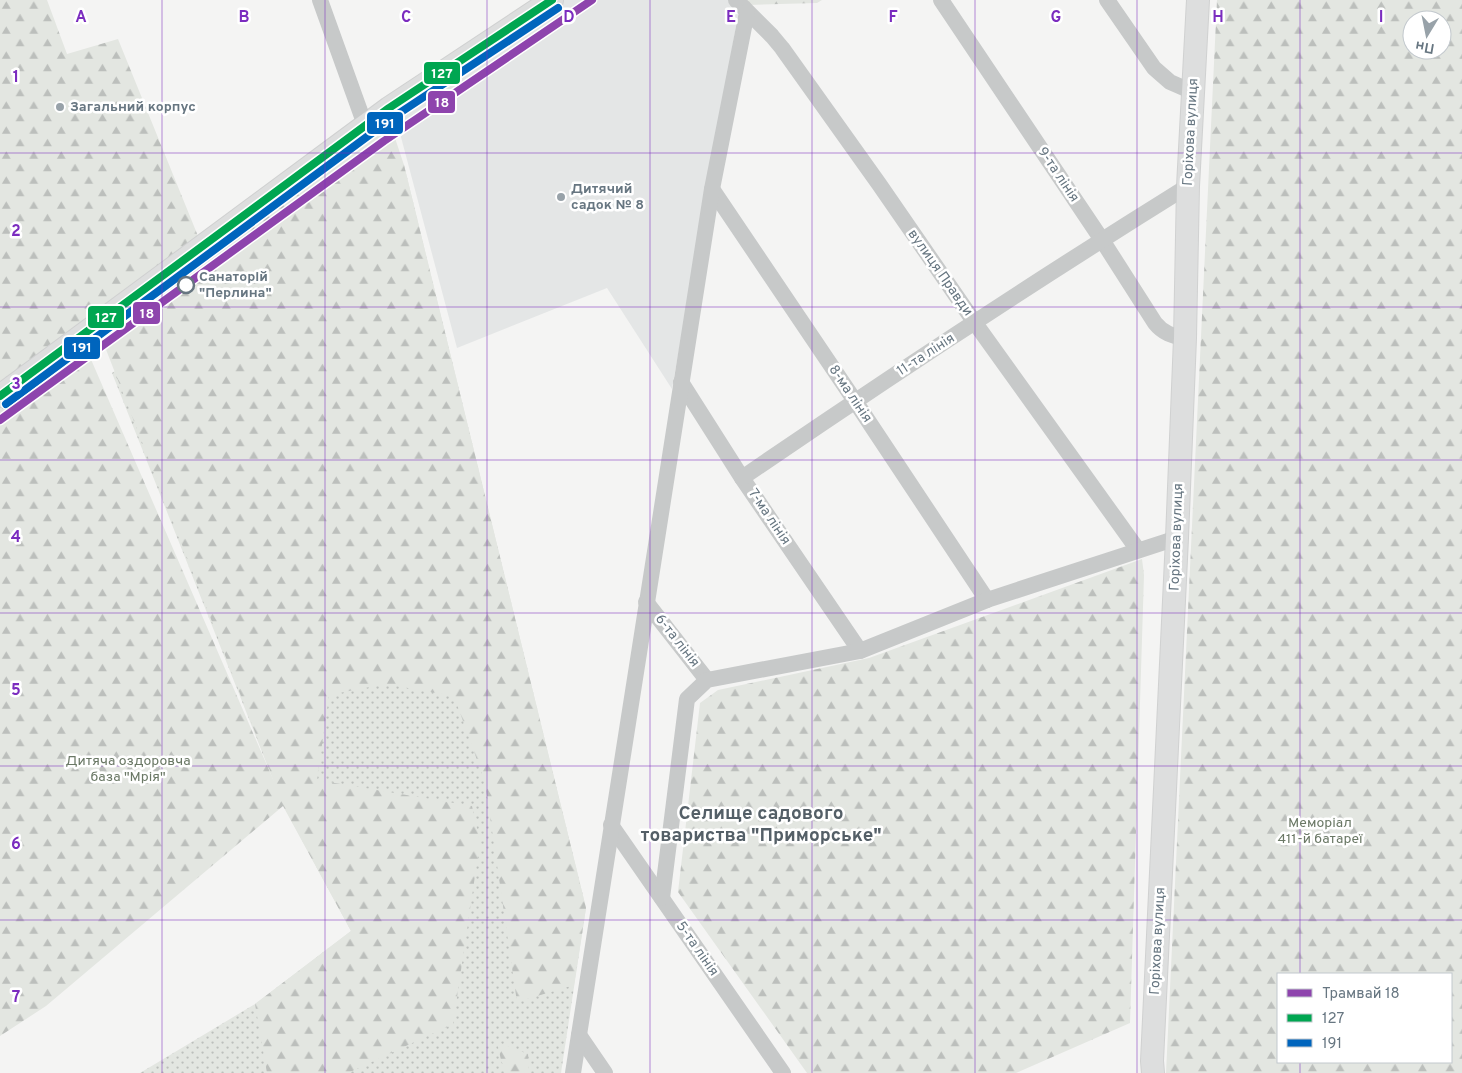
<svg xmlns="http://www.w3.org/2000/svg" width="1462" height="1073" font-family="Overpass,sans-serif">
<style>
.built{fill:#e4e6e6}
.grass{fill:url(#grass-dots)}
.forest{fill:url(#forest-firs);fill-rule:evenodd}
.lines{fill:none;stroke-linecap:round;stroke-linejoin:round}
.secondary-casing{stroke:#d0d1d1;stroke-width:24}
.street{stroke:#c7c9c9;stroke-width:16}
.secondary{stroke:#dddede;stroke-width:22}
.bus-1-casing{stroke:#fff;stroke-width:11}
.bus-2-casing{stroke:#fff;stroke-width:11}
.bus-1{stroke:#00a651;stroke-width:8}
.bus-2{stroke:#0065bd;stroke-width:8}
.tram-1-casing{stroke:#fff;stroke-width:11}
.tram-1{stroke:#8e44ad;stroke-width:8}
.grid{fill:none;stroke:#7b2cbf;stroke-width:1;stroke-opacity:0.55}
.poi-dot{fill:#98a2a9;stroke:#fff;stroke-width:2}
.stop-dot{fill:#fff;stroke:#677681;stroke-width:2.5}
.labels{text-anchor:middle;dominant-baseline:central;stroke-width:5;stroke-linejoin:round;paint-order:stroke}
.poi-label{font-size:14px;font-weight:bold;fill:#677681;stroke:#fff;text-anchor:start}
.street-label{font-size:14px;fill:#677681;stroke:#fff}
.stop-label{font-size:14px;font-weight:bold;fill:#677681;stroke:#fff;text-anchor:start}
.park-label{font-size:14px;fill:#6a7865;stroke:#fff}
.district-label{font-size:19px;font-weight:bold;fill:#545f67;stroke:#fff}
.grid-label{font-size:16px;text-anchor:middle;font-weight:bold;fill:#7b2cbf;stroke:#fff;stroke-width:5;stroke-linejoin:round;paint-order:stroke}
.line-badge{stroke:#fff;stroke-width:2}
.badge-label{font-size:14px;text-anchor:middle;font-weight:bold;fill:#fff}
</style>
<defs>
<pattern id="grass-dots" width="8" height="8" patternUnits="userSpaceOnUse" patternTransform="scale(1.25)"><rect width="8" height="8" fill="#e3e6e1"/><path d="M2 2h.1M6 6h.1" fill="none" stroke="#bcbfbc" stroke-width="1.8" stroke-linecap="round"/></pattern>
<pattern id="forest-firs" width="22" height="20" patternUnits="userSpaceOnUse" patternTransform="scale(1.25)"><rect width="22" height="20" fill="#e3e6e1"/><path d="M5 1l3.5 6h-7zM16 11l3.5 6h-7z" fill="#bcbfbc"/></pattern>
</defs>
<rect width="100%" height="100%" fill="#f4f4f3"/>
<path class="built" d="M 559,0 L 728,0 L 738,15 L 672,389 L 607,288 L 457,348 L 393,107 Z"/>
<path class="grass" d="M 404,165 L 586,908 L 561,1073 L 140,1073 L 255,1004 L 351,931 L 283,805 L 112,373 Z"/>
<g class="forest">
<path d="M 0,0 L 47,0 L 67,54 L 118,39 L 200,241 L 0,389 Z"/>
<path d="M 744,0 L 822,0 L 817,3 L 748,5 Z"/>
<path d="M 1217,0 L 1462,0 L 1462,1073 L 1166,1073 ZM 1412,20 L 1442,20 L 1442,50 L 1412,50 ZM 1278,974 L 1451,974 L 1451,1062 L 1278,1062 Z"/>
<path d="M 387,114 L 404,165 L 586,908 L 574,985 L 517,1002 L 485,782 L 454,696 L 385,684 L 329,695 L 317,780 L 472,806 L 480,842 L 453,1024 L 348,1073 L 267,1073 L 255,1004 L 351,931 L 283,806 L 46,1006 L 0,1036 L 0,402 L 83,341 L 276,786 L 98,329 Z"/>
<path d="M 1142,559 L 1144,575 L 1130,1023 L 1016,1073 L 807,1073 L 678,892 L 700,703 L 718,690 L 869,658 Z"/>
<path d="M 497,1042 L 528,1054 L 529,1073 L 506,1073 L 501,1060 Z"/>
</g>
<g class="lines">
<defs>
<g id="secondary">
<path d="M 0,396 L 389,108 L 552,0"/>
<path d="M 1153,1073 L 1152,1061 L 1177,538 L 1185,338 L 1188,186 L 1198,0"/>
</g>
</defs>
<use href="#secondary" class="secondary-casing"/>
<g class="street">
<path d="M 320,0 L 365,125"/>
<path d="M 736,0 L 772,36 L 782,48 L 879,184 L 975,323 L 1138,550"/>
<path d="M 941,0 L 1102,240 L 1155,323 C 1163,333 1172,336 1185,338"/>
<path d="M 1107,0 L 1154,68 L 1170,82 L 1193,92"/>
<path d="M 712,189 L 855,401 L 987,600"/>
<path d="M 681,382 L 742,478 L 860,651"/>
<path d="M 742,478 C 889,377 1037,280 1188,186"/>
<path d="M 646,602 L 707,680"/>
<path d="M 611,825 L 783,1073"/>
<path d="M 662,898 L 687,699 L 707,680 L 860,651 L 987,600 L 1177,538"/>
<path d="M 579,1035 L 605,1073"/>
<path d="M 573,1073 L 712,189 L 747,12"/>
</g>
<use href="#secondary" class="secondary"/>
<defs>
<path id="bus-1" d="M 0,396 L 389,108 L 552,0"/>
<path id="bus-2" d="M 6,404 L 395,116 L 558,8"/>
</defs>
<use href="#bus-1" class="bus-1-casing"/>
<use href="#bus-2" class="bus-2-casing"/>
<use href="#bus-1" class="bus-1"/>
<use href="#bus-2" class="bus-2"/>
<defs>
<path id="tram-1" d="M 0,420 L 384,141 L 592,0"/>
</defs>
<use href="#tram-1" class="tram-1-casing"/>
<use href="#tram-1" class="tram-1"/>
</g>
<path class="grid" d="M 162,0 L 162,1073M 325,0 L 325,1073M 487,0 L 487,1073M 650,0 L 650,1073M 812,0 L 812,1073M 975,0 L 975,1073M 1137,0 L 1137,1073M 1300,0 L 1300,974M 0,153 L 1462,153M 0,307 L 1462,307M 0,460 L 1462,460M 0,613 L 1462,613M 0,766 L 1462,766M 0,920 L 1462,920M 1300,1062 L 1300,1073"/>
<g class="poi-dot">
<circle cx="60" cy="107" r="5"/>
<circle cx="561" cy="197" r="5"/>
</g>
<circle class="stop-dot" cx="186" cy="285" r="8"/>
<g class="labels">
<g class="poi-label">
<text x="70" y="107">Загальний корпус</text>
<text x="571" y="189">Дитячий<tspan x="571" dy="16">садок № 8</tspan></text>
</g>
<g class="street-label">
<text transform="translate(1191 132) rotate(-87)">Горіхова вулиця</text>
<text transform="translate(1058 175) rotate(56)">9-та лінія</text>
<text transform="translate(940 273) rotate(55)">вулиця Правди</text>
<text transform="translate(926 355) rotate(-33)">11-та лінія</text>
<text transform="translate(850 394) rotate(56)">8-ма лінія</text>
<text transform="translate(769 517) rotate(56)">7-ма лінія</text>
<text transform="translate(1177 537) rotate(-88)">Горіхова вулиця</text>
<text transform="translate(677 641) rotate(52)">6-та лінія</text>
<text transform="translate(1158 941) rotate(-87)">Горіхова вулиця</text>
<text transform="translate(697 949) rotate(55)">5-та лінія</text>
</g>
<g class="stop-label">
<text x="199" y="277">Санаторій<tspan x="199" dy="16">"Перлина"</tspan></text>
</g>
<g class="park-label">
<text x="128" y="761">Дитяча оздоровча<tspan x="128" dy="16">база "Мрія"</tspan></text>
<text x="1320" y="823">Меморіал<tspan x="1320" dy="16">411-й батареї</tspan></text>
</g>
<g class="district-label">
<text x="761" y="814">Селище садового<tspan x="761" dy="22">товариства "Приморське"</tspan></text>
</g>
</g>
<g class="grid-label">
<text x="81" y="22">A</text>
<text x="244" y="22">B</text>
<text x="406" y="22">C</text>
<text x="569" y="22">D</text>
<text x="731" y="22">E</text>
<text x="893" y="22">F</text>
<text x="1056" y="22">G</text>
<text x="1218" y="22">H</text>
<text x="1381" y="22">I</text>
<text x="16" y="82">1</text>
<text x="16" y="236">2</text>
<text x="16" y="389">3</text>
<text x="16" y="542">4</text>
<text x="16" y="695">5</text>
<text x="16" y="849">6</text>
<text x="16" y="1002">7</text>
</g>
<g class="line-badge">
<rect x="423" y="61" width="38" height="24" rx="5" fill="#00a651"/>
<rect x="427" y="90" width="29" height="24" rx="5" fill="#8e44ad"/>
<rect x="366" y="111" width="38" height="24" rx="5" fill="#0065bd"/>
<rect x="132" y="301" width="29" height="24" rx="5" fill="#8e44ad"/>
<rect x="87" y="305" width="38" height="24" rx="5" fill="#00a651"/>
<rect x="63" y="336" width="38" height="24" rx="5" fill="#0065bd"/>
</g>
<g class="badge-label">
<text x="442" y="78">127</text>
<text x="442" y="107">18</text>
<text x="385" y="128">191</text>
<text x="147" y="318">18</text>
<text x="106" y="322">127</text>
<text x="82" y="352">191</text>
</g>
<rect x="1277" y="973" width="175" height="90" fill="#ffffff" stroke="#c2c8cd"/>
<rect x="1287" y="989" width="25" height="8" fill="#8e44ad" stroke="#c2c8cd"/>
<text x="1322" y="998" font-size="15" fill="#677681">Трамвай 18</text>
<rect x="1287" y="1014" width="25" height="8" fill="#00a651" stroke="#c2c8cd"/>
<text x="1322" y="1023" font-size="15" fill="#677681">127</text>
<rect x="1287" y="1039" width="25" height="8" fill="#0065bd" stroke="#c2c8cd"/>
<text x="1322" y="1048" font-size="15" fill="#677681">191</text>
<g transform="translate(1427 35) rotate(190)"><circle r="24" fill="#ffffff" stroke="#c2c8cd"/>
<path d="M0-4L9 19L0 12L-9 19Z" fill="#98a2a9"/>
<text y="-8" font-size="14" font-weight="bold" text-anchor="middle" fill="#677681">Пн</text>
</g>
</svg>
